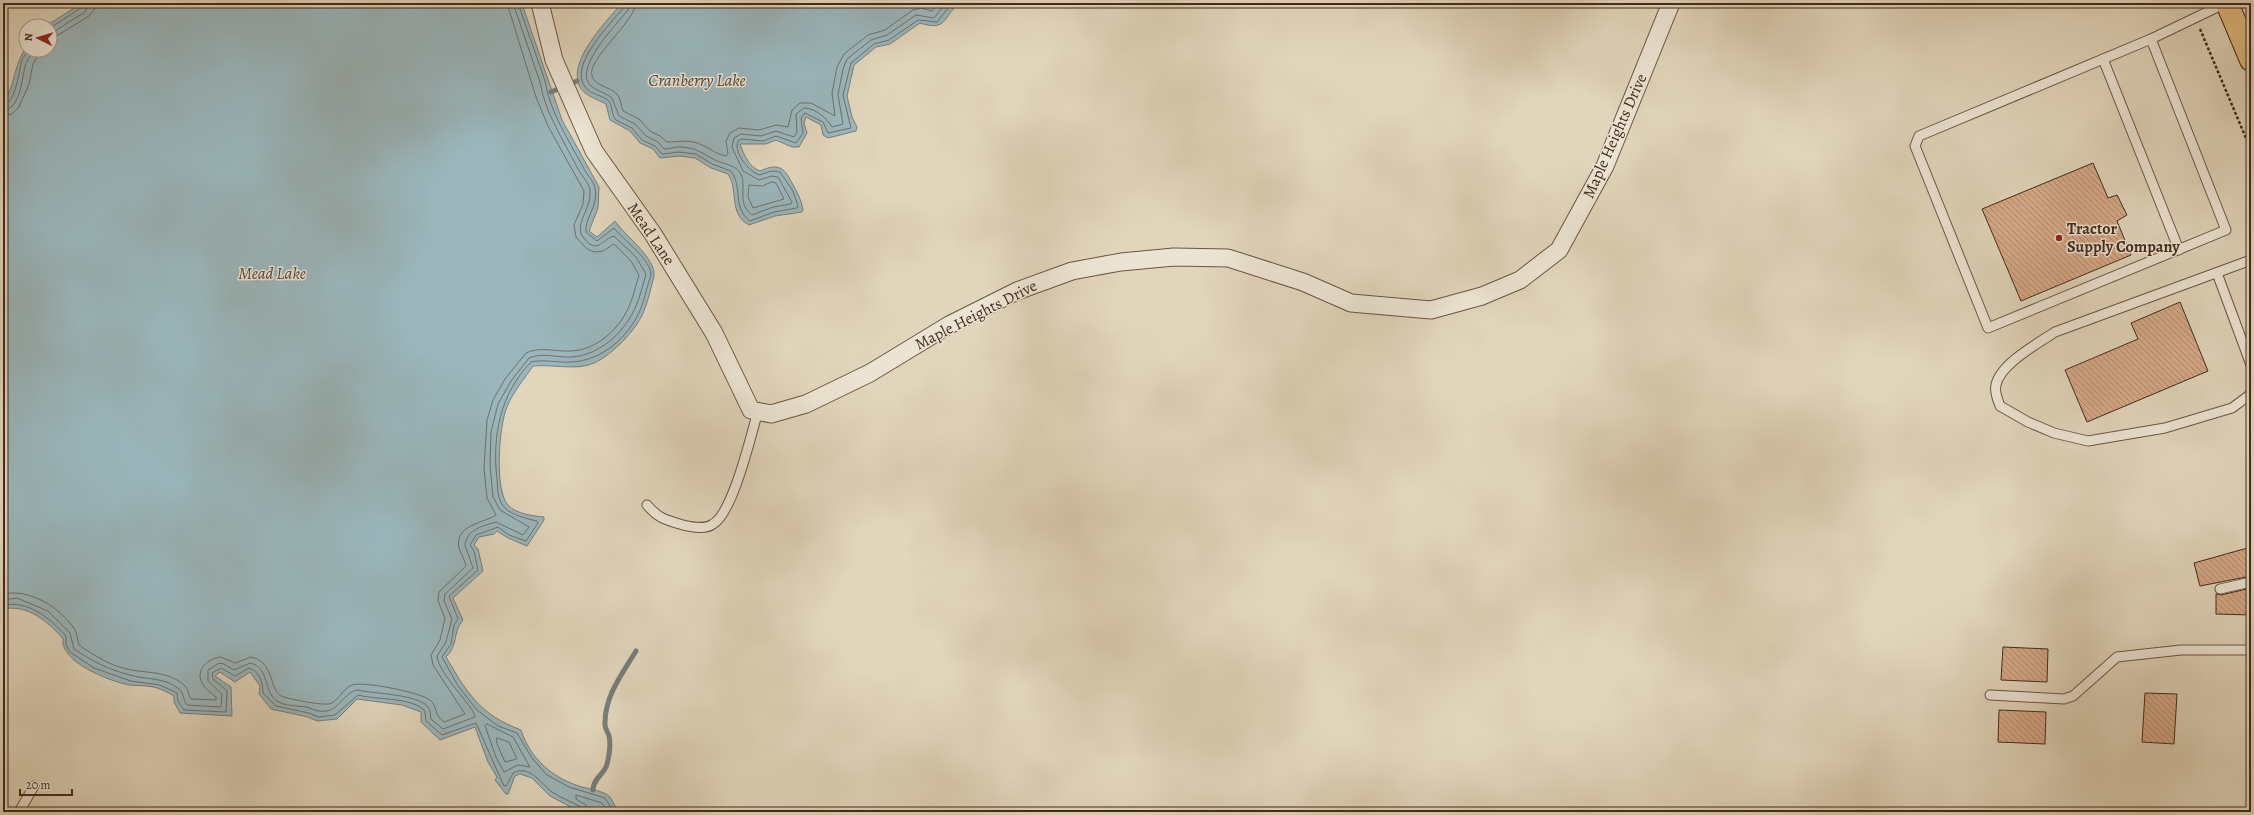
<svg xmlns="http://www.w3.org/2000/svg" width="2254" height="815" font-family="Alegreya,serif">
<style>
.water{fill:#9ab6bc;stroke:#777e7b}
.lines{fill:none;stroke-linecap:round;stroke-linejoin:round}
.shore{stroke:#6e706b;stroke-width:1}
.stream{stroke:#777e7b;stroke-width:5}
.building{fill:url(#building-back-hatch);stroke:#422a1a}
.service-casing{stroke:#6a5542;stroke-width:11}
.minor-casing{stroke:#6a5542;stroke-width:19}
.trunk-casing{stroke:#422a1a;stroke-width:24}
.path{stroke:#422a1a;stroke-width:2.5;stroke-dasharray:3 2;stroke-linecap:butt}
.service{stroke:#ece4d3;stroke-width:9}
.minor{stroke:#ece4d3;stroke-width:17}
.trunk{stroke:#e0ba7e;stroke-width:22}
.poi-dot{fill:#8f2418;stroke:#ece4d3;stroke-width:1.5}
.labels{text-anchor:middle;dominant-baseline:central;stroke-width:3;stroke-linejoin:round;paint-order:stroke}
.street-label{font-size:16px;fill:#422a1a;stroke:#ece4d3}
.poi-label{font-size:16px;font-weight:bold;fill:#422a1a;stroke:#ece4d3;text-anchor:start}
.water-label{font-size:17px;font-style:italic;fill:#54463a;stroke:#ece4d3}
</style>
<defs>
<pattern id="building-back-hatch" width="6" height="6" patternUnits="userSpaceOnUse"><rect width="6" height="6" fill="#d6a988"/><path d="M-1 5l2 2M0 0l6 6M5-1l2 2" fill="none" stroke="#af8a6e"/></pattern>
</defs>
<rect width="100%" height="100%" fill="#e1d5bb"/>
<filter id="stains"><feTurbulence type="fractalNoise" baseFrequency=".005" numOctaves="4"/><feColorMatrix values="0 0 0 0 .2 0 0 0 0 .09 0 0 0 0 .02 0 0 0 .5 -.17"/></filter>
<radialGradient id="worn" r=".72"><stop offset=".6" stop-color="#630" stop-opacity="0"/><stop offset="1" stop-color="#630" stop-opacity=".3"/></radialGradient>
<g class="water">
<path d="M 82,3 L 522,4 L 562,120 L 599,187 L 598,208 L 589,231 L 597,237 L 615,221 C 625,236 656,258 654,276 C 651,287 649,298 645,308 C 639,328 612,355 594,363 C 578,371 551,364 533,366 C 524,379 513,392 507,407 C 499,425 494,490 508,505 C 516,514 533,516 544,517 L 544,520 L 527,546 L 508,538 L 497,531 L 494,534 L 479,537 L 474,545 L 478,549 L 483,571 L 453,598 L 463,620 C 452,633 459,644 446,657 C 468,694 479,714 521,730 C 530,759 554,779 582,787 C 590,789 603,791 609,796 C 613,800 615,807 618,812 L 580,812 L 550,796 L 532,778 L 520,774 L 515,776 L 508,794 L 506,794 L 495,780 L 497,777 L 488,762 L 475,727 L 440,740 L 421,722 L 421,712 L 402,705 L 357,699 L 337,719 L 317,721 L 308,717 L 271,709 L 259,694 L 260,686 L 250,672 L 235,682 L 220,672 L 215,676 L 231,687 L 232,716 L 180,713 L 174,702 L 174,696 C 169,693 163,690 157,688 C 148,685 138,686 129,685 C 109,681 60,662 63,639 C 48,621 27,604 3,609 L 3,104 C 15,86 14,64 26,48 L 26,50 L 50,50 L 50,26 L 46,26 Z"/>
<path d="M 622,3 L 958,3 C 943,20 945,31 920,23 L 890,44 L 876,47 L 854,65 L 847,96 L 852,117 L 857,127 L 856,131 L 828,138 L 823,135 L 821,125 L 806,117 L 804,123 L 807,133 L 799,147 L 792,147 L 776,140 L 766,144 L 740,144 C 744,155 749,167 760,171 C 778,163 784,167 792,183 C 797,192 801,199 803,209 L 802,212 L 775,216 L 749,225 C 728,214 739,190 728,174 L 711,168 L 695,158 L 679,156 L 660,158 L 653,149 L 640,143 L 630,131 L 610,120 L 606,104 C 599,100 589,97 584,92 C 560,68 606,22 622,3 Z"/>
</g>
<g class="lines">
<g class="shore">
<path d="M 518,3 L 545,81 C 550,112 568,139 583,167 C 586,174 594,181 595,188 C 599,206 584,219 586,232 L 597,241 L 614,228 C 623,240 651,259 651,275 C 647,286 645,298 641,308 C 630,336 602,361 571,362 C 558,363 545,359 531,362 C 500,394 492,436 497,479 C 498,490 497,500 505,508 C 512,515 527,519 537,521 L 538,523 L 526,541 L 509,535 L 498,527 L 476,535 L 470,545 L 474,551 L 478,570 L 449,596 L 458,619 L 454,625 L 451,644 L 442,657 L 458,686 L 477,710 L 498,726 L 517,733 L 532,758 L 547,775 L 569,787 L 605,798 L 614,812"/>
<path d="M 625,3 L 624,7 C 610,25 567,66 586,88 C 591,94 601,95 608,100 C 613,105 611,115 616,120 L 632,128 L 642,140 L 655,146 L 662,154 L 679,152 L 696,154 L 712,164 L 731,171 C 743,187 732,208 750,221 L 774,212 L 797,208 L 798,206 L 793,191 L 780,172 L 772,171 L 759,175 C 749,171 733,153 738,141 L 742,139 L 763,141 L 776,136 L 796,143 L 803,133 L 801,118 L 805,113 L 823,122 L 828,133 L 851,128 L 843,95 L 851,63 L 874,44 L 889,40 L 918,20 L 937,22 L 952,3"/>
<path d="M 630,3 L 628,10 C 617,24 572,69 591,86 C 597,91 606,93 612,98 L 619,116 L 635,124 L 646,136 L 658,142 L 664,149 C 670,149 676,146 682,147 C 696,148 702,153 713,159 C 725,166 743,163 743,185 C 743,197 741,207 752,215 L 773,207 L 791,204 L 792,202 L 778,177 L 772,176 L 759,180 L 743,171 L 732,147 L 734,138 L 741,134 L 761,136 L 776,131 L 794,137 L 797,132 L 796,114 L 804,108 C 815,108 827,118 832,127 L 843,124 L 838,95 L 843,69 L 847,59 L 871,40 L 887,35 L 916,15 L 934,18 L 946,3"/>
<path d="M 636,3 C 635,22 586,60 592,76 C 595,86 610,87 617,94 C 621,99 621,106 623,111 L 639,119 L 650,131 L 660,136 L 667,142 C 679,142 691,139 702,145 C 711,149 716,154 726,156 L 728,154 L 726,141 L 730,133 L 739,128 L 759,130 L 776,125 L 788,127 L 792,110 L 800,103 L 811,103 L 835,116 L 832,93 L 837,67 L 844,54 L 868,35 L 885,30 L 913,10 L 921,8 L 932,11 L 938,3"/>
<path d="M 50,28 L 81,8 L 83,3"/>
<path d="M 50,34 L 85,12 L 89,3"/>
<path d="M 50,40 L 89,16 L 94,10 L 95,3"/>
<path d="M 3,105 C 16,104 19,70 22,60 C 23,57 27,53 29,50"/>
<path d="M 3,110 C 23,109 21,73 27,61 C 29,57 33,54 35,50"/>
<path d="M 3,116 L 12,114 L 19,107 L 29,84 L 33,64 L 41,50"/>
<path d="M 772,182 L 776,183 L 784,199 L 753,208 L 748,197 L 749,185 L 762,186 Z"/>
<path d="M 3,594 C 30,588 61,608 75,630 C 78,635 77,640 79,645 C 95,656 112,667 132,670 C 149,673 171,672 185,686 C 189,690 188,695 191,699 L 216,700 L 216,697 C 211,693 205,689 202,683 C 195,670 208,658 221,657 L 235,663 L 251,657 C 275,662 269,690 281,696 C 288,699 327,707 332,703 C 339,699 343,689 352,685 C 363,681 419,692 430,700 C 438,706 433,714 444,722 L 465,714 L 433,665 L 431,655 L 440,640 L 445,618 L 438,601 L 439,592 L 466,566 C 465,559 461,555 459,548 C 454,525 484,523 496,515 L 487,498 L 484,468 L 487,420 L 493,400 L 505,379 L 526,353 C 540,346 556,352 571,351 C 597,350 621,328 630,304 C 634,295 636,284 639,275 L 631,261 L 614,244 L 603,251 L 594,252 L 587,249 L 576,237 L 574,225 L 583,204 L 584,191 L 548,126 L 536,97 L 507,3"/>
<path d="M 3,600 L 17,598 L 48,611 L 70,633 L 74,649 C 92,661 109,670 130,675 C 146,680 165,677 179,689 C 184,693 183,700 187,705 L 221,707 L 222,694 L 208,681 L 208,670 L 219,663 L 224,664 L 234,670 L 250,663 C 270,667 263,692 277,701 C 284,706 299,706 307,707 C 311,708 315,711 319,711 C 340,714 342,692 358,690 C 374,694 418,694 428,707 C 431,710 430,715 431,719 L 443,729 L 475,717 C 474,706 439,675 437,656 L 446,642 L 452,619 L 444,601 L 445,594 L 473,568 L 465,545 C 467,529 483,526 496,522 L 523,535 L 529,527 L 500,510 L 493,497 L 490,465 L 491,432 L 498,404 L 511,381 L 529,358 C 543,352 557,358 572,357 C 600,355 625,332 636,306 C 640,297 643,284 646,274 L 636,257 L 614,236 C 601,239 597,258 581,234 C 577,220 592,207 590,190 C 589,183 581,175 578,169 C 564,141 545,113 540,82 L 513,3"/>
<path d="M 3,605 C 28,600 50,618 66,636 L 66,645 L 70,652 L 94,668 L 131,681 L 160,685 L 177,693 L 178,701 L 184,710 L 226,712 L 227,691 L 213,679 L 212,673 L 221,668 L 235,676 L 249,668 C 260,672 263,683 263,693 L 276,706 L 309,713 L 318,717 L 335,715 L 358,695 C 375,700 409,697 423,709 C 426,711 425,717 426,721 L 442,735 L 476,723 L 504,786 L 507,785 L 513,773 C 530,764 541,784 552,792 C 561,798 572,802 581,807 L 583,812"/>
<path d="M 487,724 L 513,737 L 530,767 L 518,765 L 504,772 L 496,757 L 485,726 Z"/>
<path d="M 497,738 L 509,742 L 517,759 L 505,762 L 497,744 Z"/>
<path d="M 588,812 L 586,805 L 576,799 L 576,795 L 602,803 L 608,812"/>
</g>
<g class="stream">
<path d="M 551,92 L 577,81"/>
<path d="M 593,790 C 593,778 605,774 607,764 C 609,756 611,744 609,736 C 608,732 605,729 605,725 C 604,697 622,674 636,651"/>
</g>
</g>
<g class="building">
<path d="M 2093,163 L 2108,198 L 2117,195 L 2127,215 L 2117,221 L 2131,255 L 2021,301 L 1982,209 Z"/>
<path d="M 2180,302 L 2208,371 L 2087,422 L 2065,370 L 2138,339 L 2131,323 Z"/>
<path d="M 2251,547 L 2251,576 L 2200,586 L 2194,563 Z"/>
<path d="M 2251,588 L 2251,615 L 2216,614 L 2216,594 L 2221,595 Z"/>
<path d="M 2003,647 L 2048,649 L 2047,682 L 2001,680 Z"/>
<path d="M 2145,693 L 2177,694 L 2174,744 L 2142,742 Z"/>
<path d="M 1999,710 L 2046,712 L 2045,744 L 1998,742 Z"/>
</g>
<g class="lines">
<defs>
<g id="service">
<path d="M 2151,39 L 2226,230 L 1988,328 L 1915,146 L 1919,136 L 2151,39 L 2226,3"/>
<path d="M 2103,59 L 2179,250"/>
<path d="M 2251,260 L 2055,332 C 2037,344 2000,364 1996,385 C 1994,392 1998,400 2000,406 L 2028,422 L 2054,433 L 2088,441 L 2165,428 L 2232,408 L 2251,394"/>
<path d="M 2217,273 L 2251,365"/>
<path d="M 647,505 C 659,519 666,520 683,525 C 692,527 705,530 713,524 C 733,513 751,435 758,411"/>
<path d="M 2220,589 L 2251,582"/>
<path d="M 1990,695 L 2064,699 L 2073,696 L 2117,657 L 2181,650 L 2251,650"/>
<path d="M 19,812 L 34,786"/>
</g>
<path id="minor" d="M 540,3 L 554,60 L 594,151 L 653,234 L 714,333 L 751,410 L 771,414 L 806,404 L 870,373 L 949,325 L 1017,291 L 1072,271 L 1121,262 L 1174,257 L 1228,258 L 1303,282 L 1351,303 L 1431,310 L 1482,296 L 1520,280 L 1559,250 L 1605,166 L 1671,3"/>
<path id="trunk" d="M 2227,3 L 2251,60"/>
</defs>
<use href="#service" class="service-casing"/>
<use href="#minor" class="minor-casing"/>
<use href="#trunk" class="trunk-casing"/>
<path class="path" d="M 2200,29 L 2251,150"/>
<use href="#service" class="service"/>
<use href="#minor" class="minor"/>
<use href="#trunk" class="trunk"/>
</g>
<circle class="poi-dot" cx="2059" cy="238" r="4"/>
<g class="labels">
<g class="street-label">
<text transform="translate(1615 136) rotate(-66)">Maple Heights Drive</text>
<text transform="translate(651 234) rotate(56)">Mead Lane</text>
<text transform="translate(976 315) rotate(-27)">Maple Heights Drive</text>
</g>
<g class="poi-label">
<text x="2067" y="229">Tractor<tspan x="2067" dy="18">Supply Company</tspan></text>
</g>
<g class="water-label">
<text x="697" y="80">Cranberry Lake</text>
<text x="272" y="273">Mead Lake</text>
</g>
</g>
<rect width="2254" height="815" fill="none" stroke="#e1d5bb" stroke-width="16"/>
<rect x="4" y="4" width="2246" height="807" fill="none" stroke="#422a1a" stroke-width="2"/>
<rect x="8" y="8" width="2238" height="799" fill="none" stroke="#422a1a"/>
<g transform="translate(38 38) rotate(275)"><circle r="19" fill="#ece4d3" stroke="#a89a89"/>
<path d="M0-3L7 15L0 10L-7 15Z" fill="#8f2418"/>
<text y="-6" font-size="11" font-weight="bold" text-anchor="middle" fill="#422a1a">N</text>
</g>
<path d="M20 789v6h52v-6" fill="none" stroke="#422a1a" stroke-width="2"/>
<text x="26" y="789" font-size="12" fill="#422a1a" stroke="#ece4d3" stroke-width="3" paint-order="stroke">20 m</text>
<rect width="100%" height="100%" filter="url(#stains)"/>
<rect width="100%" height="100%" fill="url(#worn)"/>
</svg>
